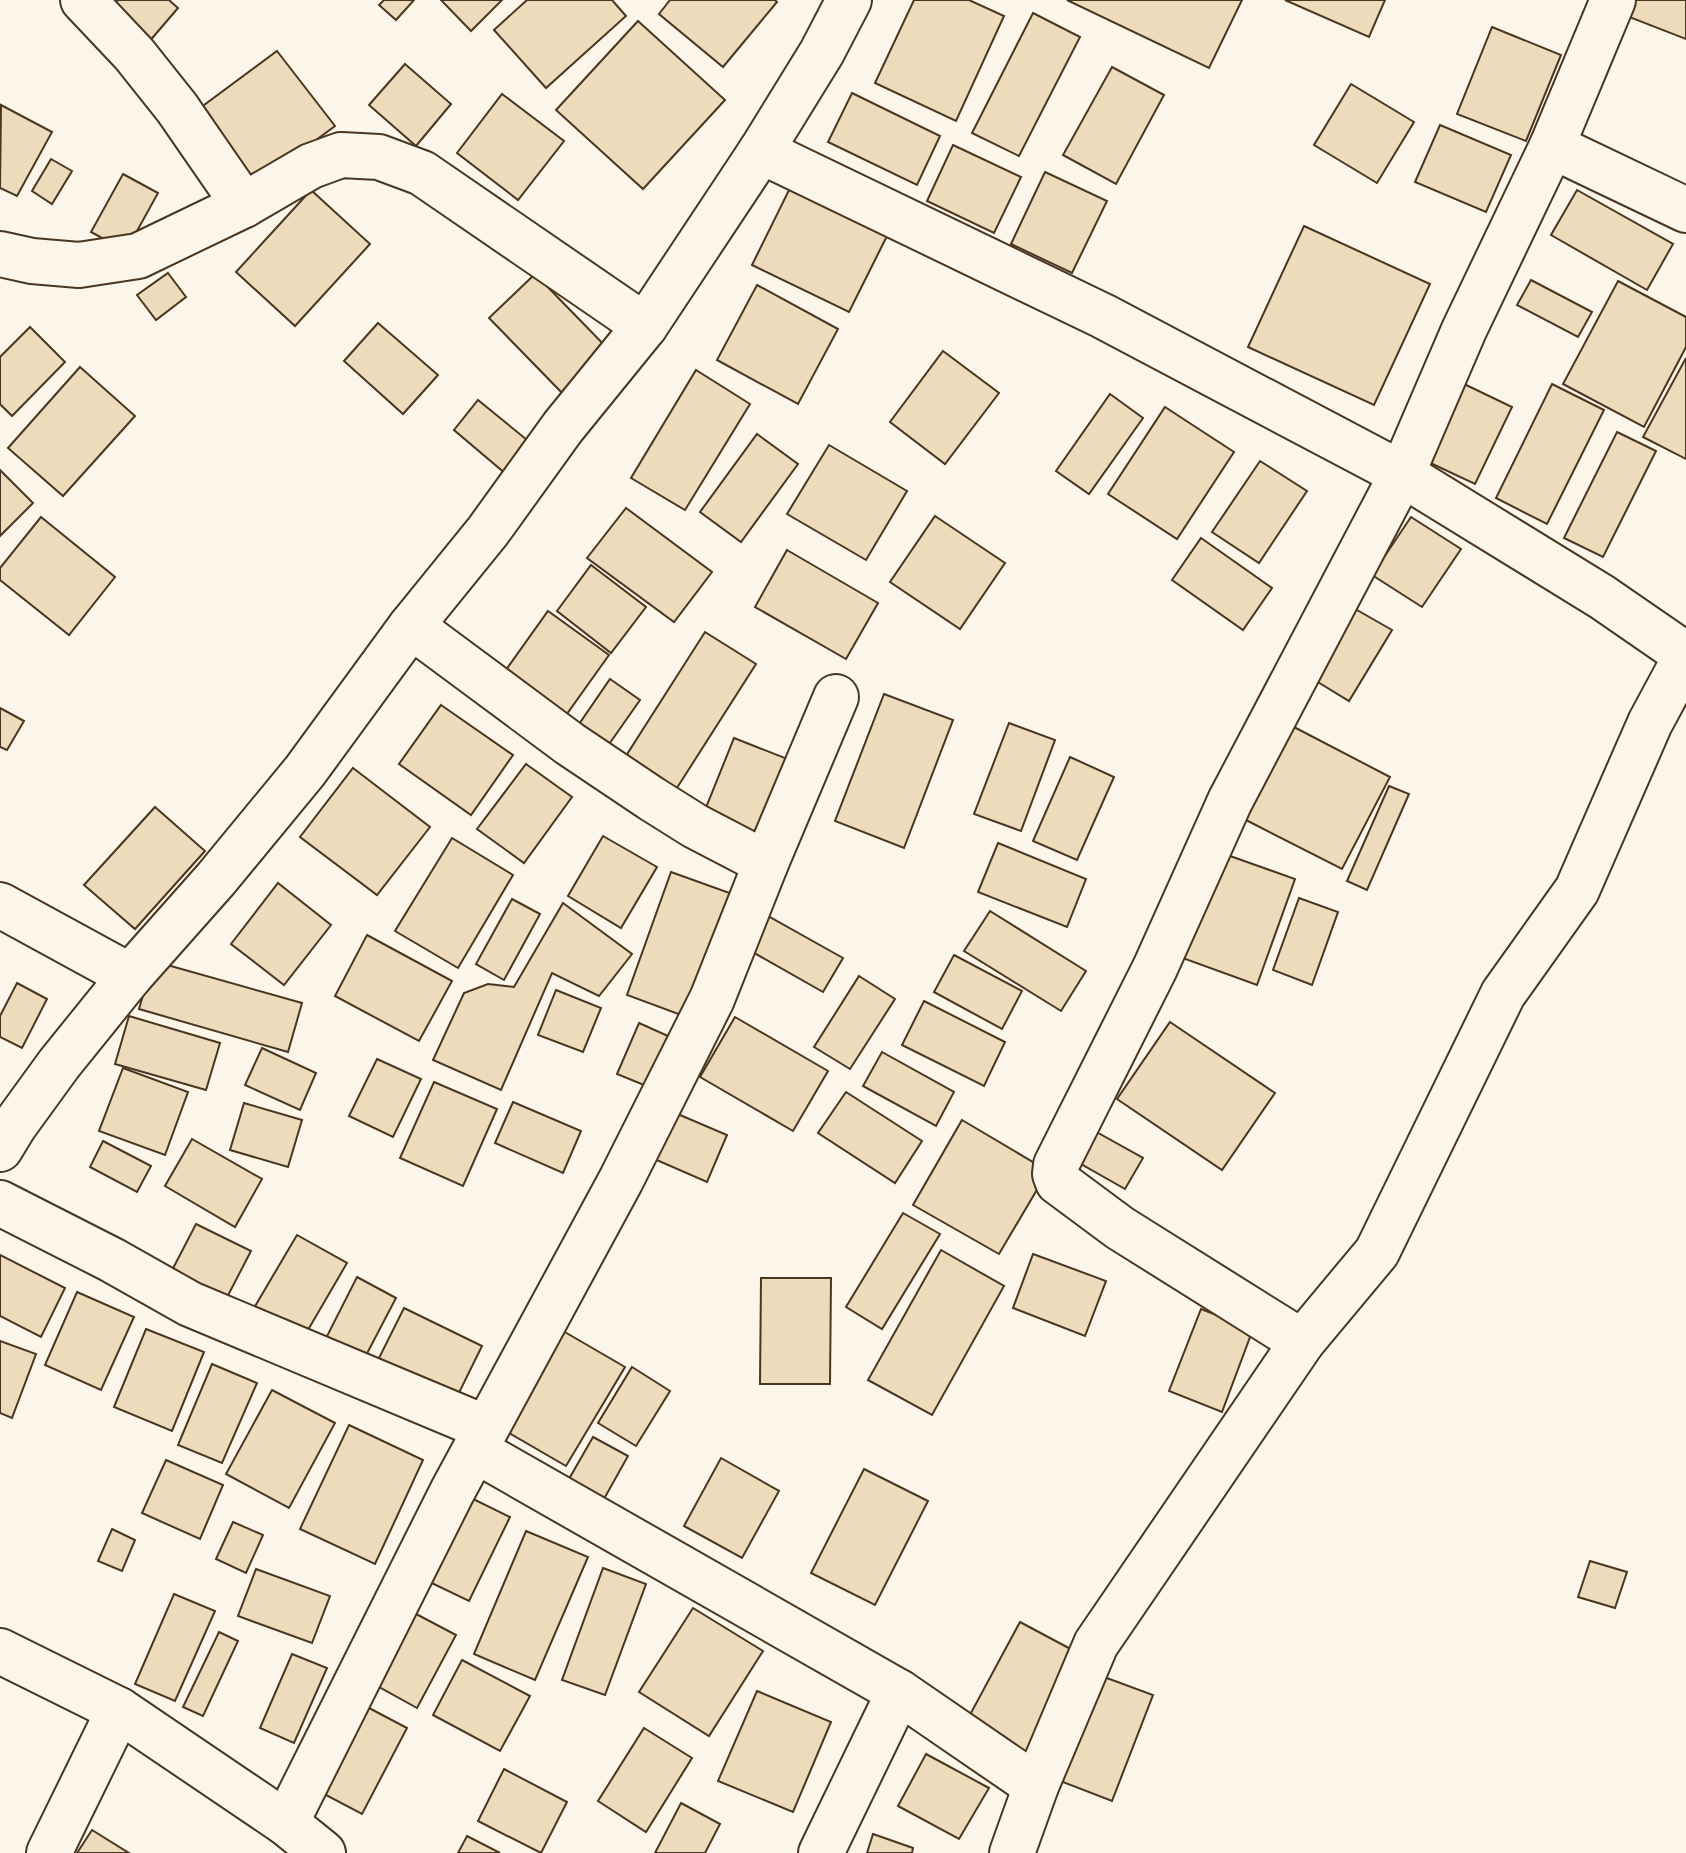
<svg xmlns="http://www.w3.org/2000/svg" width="1686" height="1853" font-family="'Zilla Slab',serif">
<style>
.building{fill:#ecdcbc;stroke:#4a3520;stroke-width:2}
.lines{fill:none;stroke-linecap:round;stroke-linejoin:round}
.street-casing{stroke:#4a3520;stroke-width:48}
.street{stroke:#fbf6e9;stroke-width:44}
</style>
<rect width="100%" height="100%" fill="#fbf6e9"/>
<g class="building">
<path d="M 118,0 L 169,0 L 178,8 L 142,50 L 102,18 Z"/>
<path d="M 384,0 L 414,0 L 396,20 L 379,5 Z"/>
<path d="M 441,0 L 502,0 L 471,31 Z"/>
<path d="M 527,0 L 612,0 L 626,16 L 546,88 L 494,30 Z"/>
<path d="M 670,0 L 775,0 L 777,2 L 723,67 L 659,14 Z"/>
<path d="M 914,0 L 969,0 L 1004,16 L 956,121 L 875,83 Z"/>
<path d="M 1067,0 L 1242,0 L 1209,68 Z"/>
<path d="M 1285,0 L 1385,0 L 1369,37 Z"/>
<path d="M 1624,0 L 1686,0 L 1686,39 L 1619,13 Z"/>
<path d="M 1033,13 L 1080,37 L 1019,156 L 972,133 Z"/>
<path d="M 638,21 L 725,100 L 643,189 L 556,110 Z"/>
<path d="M 1492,27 L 1561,55 L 1526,141 L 1457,114 Z"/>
<path d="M 277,51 L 335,126 L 250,189 L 192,114 Z"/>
<path d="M 405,64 L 451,104 L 416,146 L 369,105 Z"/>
<path d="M 1112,67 L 1164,95 L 1116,184 L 1063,155 Z"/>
<path d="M 1351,84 L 1414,122 L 1377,183 L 1314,145 Z"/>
<path d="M 852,93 L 940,136 L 917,185 L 828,142 Z"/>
<path d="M 502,94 L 564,141 L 518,200 L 457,153 Z"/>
<path d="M 1,105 L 52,132 L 17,196 L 0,188 Z"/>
<path d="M 1440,125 L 1511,155 L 1486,212 L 1415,182 Z"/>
<path d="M 953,145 L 1021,177 L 994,233 L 927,201 Z"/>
<path d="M 51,159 L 72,171 L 52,204 L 32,191 Z"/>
<path d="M 1045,172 L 1107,201 L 1072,273 L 1011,244 Z"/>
<path d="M 123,174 L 158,193 L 126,251 L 91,232 Z"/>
<path d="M 790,188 L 887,236 L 849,312 L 752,265 Z"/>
<path d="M 311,190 L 370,244 L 295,326 L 236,272 Z"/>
<path d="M 1577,190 L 1673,244 L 1647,290 L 1551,235 Z"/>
<path d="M 1304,226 L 1430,284 L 1374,405 L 1248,347 Z"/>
<path d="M 168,273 L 186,297 L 156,320 L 137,295 Z"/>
<path d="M 535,274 L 613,354 L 567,398 L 489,318 Z"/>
<path d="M 1531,280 L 1592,312 L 1578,337 L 1517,305 Z"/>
<path d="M 1618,281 L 1686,317 L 1686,347 L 1644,427 L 1563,384 Z"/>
<path d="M 757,285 L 838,329 L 798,404 L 717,360 Z"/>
<path d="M 378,323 L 438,375 L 403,414 L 344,361 Z"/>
<path d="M 30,327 L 65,362 L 12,416 L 0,404 L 0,357 Z"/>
<path d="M 943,351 L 999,393 L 945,464 L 890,422 Z"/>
<path d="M 1686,358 L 1686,459 L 1643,437 Z"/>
<path d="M 80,367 L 135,416 L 63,496 L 8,448 Z"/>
<path d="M 696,370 L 750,404 L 685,510 L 631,478 Z"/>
<path d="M 1462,383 L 1512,407 L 1475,484 L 1424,460 Z"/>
<path d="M 1552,384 L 1604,410 L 1547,524 L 1496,498 Z"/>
<path d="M 1110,394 L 1143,418 L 1089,494 L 1056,471 Z"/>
<path d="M 478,400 L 532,444 L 506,474 L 454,430 Z"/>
<path d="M 1165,407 L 1234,452 L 1177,539 L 1108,494 Z"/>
<path d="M 1617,432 L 1656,451 L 1603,557 L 1564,538 Z"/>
<path d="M 757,434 L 798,464 L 741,542 L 700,512 Z"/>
<path d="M 829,445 L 907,491 L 866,560 L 787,514 Z"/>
<path d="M 1260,461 L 1307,491 L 1259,563 L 1212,532 Z"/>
<path d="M 0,470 L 33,503 L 0,536 Z"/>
<path d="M 626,508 L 712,572 L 674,622 L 587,558 Z"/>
<path d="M 935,516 L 1005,563 L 960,629 L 890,582 Z"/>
<path d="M 41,517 L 115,577 L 69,635 L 0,580 L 0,568 Z"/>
<path d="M 1411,517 L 1461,549 L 1422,607 L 1372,575 Z"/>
<path d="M 1201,538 L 1272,588 L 1243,630 L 1172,580 Z"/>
<path d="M 787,550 L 878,603 L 846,659 L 755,607 Z"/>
<path d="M 591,565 L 646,607 L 611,653 L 557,611 Z"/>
<path d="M 1350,606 L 1392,630 L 1349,701 L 1308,676 Z"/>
<path d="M 548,611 L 609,655 L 559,725 L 498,681 Z"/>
<path d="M 705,632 L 756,664 L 675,791 L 624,759 Z"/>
<path d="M 610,679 L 640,700 L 605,750 L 575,730 Z"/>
<path d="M 884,694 L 953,720 L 904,848 L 835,821 Z"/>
<path d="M 441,705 L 513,755 L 471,815 L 399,764 Z"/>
<path d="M 0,708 L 24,721 L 7,750 L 0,747 Z"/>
<path d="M 1009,723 L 1055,740 L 1021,831 L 974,814 Z"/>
<path d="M 1292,726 L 1390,777 L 1342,869 L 1244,819 Z"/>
<path d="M 734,738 L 800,764 L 765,852 L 699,825 Z"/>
<path d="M 1070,757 L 1114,777 L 1077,860 L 1033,841 Z"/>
<path d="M 526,764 L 572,797 L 524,863 L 477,829 Z"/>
<path d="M 353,768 L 430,827 L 377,895 L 300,837 Z"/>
<path d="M 1389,786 L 1409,794 L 1367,890 L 1347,881 Z"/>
<path d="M 155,807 L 205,851 L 135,929 L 84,885 Z"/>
<path d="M 603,836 L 657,867 L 621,928 L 568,896 Z"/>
<path d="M 452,838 L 513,875 L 458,968 L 395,931 Z"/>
<path d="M 998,843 L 1086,879 L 1067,927 L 978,892 Z"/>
<path d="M 1216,851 L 1295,879 L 1257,985 L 1177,956 Z"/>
<path d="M 671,872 L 738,896 L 692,1019 L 627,995 Z"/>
<path d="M 278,883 L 331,925 L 284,985 L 231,944 Z"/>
<path d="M 1299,898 L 1338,912 L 1312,985 L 1273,970 Z"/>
<path d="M 512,899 L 540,914 L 504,980 L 476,964 Z"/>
<path d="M 563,903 L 632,954 L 599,996 L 552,973 L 501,1090 L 433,1060 L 464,993 L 488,984 L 514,987 Z"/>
<path d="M 990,911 L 1086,971 L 1061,1011 L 964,951 Z"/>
<path d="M 761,912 L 843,958 L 823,992 L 742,946 Z"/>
<path d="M 367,935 L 452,981 L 419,1041 L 335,996 Z"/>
<path d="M 954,955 L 1022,991 L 1002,1029 L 934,992 Z"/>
<path d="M 153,961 L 302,1003 L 288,1052 L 139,1009 Z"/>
<path d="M 859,976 L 895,999 L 850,1069 L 814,1047 Z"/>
<path d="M 17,983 L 47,999 L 22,1048 L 0,1037 L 0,1016 Z"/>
<path d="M 556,990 L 601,1008 L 583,1052 L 538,1035 Z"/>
<path d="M 924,1001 L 1005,1042 L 984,1086 L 902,1045 Z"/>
<path d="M 129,1016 L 220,1043 L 206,1090 L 115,1064 Z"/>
<path d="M 735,1017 L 828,1071 L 793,1131 L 700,1077 Z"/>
<path d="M 1170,1022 L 1275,1093 L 1222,1170 L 1117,1099 Z"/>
<path d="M 639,1023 L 677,1040 L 656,1090 L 617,1074 Z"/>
<path d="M 262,1048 L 316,1073 L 300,1110 L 245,1085 Z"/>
<path d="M 882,1052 L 954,1092 L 936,1126 L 863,1086 Z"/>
<path d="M 377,1059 L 421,1079 L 393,1137 L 349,1116 Z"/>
<path d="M 123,1068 L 188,1092 L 165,1155 L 99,1131 Z"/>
<path d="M 434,1082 L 497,1109 L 463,1186 L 400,1158 Z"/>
<path d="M 846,1092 L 922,1141 L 895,1183 L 818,1133 Z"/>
<path d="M 513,1102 L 581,1131 L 563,1173 L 495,1143 Z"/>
<path d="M 244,1103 L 302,1120 L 288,1167 L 230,1150 Z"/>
<path d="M 673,1112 L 727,1135 L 707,1182 L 652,1158 Z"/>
<path d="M 962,1120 L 1048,1171 L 999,1254 L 913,1205 Z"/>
<path d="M 1084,1125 L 1143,1158 L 1125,1189 L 1067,1156 Z"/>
<path d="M 192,1139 L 262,1179 L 235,1227 L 165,1186 Z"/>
<path d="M 103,1141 L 151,1166 L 137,1192 L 90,1167 Z"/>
<path d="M 903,1213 L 940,1234 L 882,1329 L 846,1307 Z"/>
<path d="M 196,1224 L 251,1251 L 222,1307 L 168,1278 Z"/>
<path d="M 297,1235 L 347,1263 L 301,1342 L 251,1313 Z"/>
<path d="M 941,1250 L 1004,1286 L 932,1415 L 868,1380 Z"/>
<path d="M 1033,1254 L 1106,1281 L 1085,1336 L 1013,1308 Z"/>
<path d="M 0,1255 L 65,1288 L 41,1337 L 0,1316 Z"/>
<path d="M 357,1277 L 396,1298 L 361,1365 L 322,1346 Z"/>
<path d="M 761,1278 L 831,1278 L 830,1384 L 760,1384 Z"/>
<path d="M 77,1292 L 134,1317 L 101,1390 L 45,1365 Z"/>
<path d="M 404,1308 L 482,1346 L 452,1407 L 374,1368 Z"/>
<path d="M 1201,1309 L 1253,1329 L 1222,1412 L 1169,1391 Z"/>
<path d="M 551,1324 L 625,1367 L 566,1466 L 492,1423 Z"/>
<path d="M 146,1329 L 204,1352 L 172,1431 L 114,1407 Z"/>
<path d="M 0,1341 L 36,1354 L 12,1418 L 0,1413 Z"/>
<path d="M 212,1364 L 257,1383 L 222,1463 L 178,1445 Z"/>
<path d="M 632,1367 L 670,1391 L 636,1446 L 598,1423 Z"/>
<path d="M 272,1390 L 335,1423 L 289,1508 L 226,1474 Z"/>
<path d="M 349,1425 L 423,1460 L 375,1564 L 300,1529 Z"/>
<path d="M 593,1437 L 628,1456 L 604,1499 L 569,1479 Z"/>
<path d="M 721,1458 L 779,1491 L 742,1558 L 684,1526 Z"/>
<path d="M 166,1460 L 223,1485 L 200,1539 L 142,1513 Z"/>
<path d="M 864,1469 L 928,1501 L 875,1605 L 811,1573 Z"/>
<path d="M 459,1492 L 510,1517 L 469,1601 L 417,1576 Z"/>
<path d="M 233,1522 L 263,1535 L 246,1573 L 216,1559 Z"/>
<path d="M 112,1529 L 135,1540 L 122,1571 L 98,1561 Z"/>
<path d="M 526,1531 L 588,1557 L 535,1680 L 474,1654 Z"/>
<path d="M 1590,1561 L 1627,1572 L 1615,1608 L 1578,1597 Z"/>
<path d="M 603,1568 L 646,1584 L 605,1695 L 562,1680 Z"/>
<path d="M 256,1569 L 330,1596 L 312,1643 L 238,1616 Z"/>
<path d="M 174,1594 L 215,1611 L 175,1701 L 135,1684 Z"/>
<path d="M 401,1606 L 456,1635 L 417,1708 L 363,1678 Z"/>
<path d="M 693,1608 L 763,1651 L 709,1736 L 639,1692 Z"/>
<path d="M 1020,1622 L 1080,1654 L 1026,1756 L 965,1724 Z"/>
<path d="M 219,1632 L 238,1641 L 203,1716 L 183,1707 Z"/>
<path d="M 292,1654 L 327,1668 L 294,1743 L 260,1728 Z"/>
<path d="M 462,1660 L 530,1696 L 500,1751 L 433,1715 Z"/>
<path d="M 1096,1674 L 1153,1695 L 1112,1801 L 1055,1779 Z"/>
<path d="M 757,1691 L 831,1722 L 793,1812 L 718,1781 Z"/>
<path d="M 352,1699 L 407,1728 L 362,1814 L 307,1785 Z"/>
<path d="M 644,1728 L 692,1758 L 646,1832 L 598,1801 Z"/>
<path d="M 926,1754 L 989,1788 L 959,1839 L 898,1806 Z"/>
<path d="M 504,1769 L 567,1802 L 541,1853 L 478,1821 Z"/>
<path d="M 681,1803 L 720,1824 L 705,1853 L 655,1853 Z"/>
<path d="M 92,1830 L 129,1853 L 77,1853 Z"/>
<path d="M 873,1834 L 913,1848 L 912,1853 L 867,1853 Z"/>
<path d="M 467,1836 L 500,1853 L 458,1853 Z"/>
</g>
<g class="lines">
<defs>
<g id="street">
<path d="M 83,0 L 134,54 L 177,108 L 244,205"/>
<path d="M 1552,146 L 1686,210"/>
<path d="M 761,151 L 1103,316 L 1402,474 L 1602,597 L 1686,655"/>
<path d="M 0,254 L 32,261 L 79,265 L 138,256 L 244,205 L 311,166 L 341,155 L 379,157 L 422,173 L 645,326"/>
<path d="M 411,626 L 570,744 L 652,799 L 695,826 L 766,863"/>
<path d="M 0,905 L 130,976"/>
<path d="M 0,1149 L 14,1126 L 59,1064 L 130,976 L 216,879 L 305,771 L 411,626 L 488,531 L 563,427 L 645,326 L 761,151 L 822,52 L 849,0"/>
<path d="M 0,1203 L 112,1260 L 190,1304 L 486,1428"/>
<path d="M 1302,1342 L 1120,1228 L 1058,1182 L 1055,1174 L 1056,1165 L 1155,968 L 1230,801 L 1402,474 L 1464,330 L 1552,146 L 1613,0"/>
<path d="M 475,1450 L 899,1692 L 1036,1786"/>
<path d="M 0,1651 L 119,1710 L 286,1823 L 323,1853"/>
<path d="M 286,1823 L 452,1492 L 621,1180 L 712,999 L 766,863 L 836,697"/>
<path d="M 49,1853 L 119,1710"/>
<path d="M 821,1853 L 899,1692"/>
<path d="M 1012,1853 L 1036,1786 L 1096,1644 L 1302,1342 L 1377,1252 L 1503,994 L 1577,890 L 1650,723 L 1686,656"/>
</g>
</defs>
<use href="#street" class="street-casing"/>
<use href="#street" class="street"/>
</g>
</svg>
